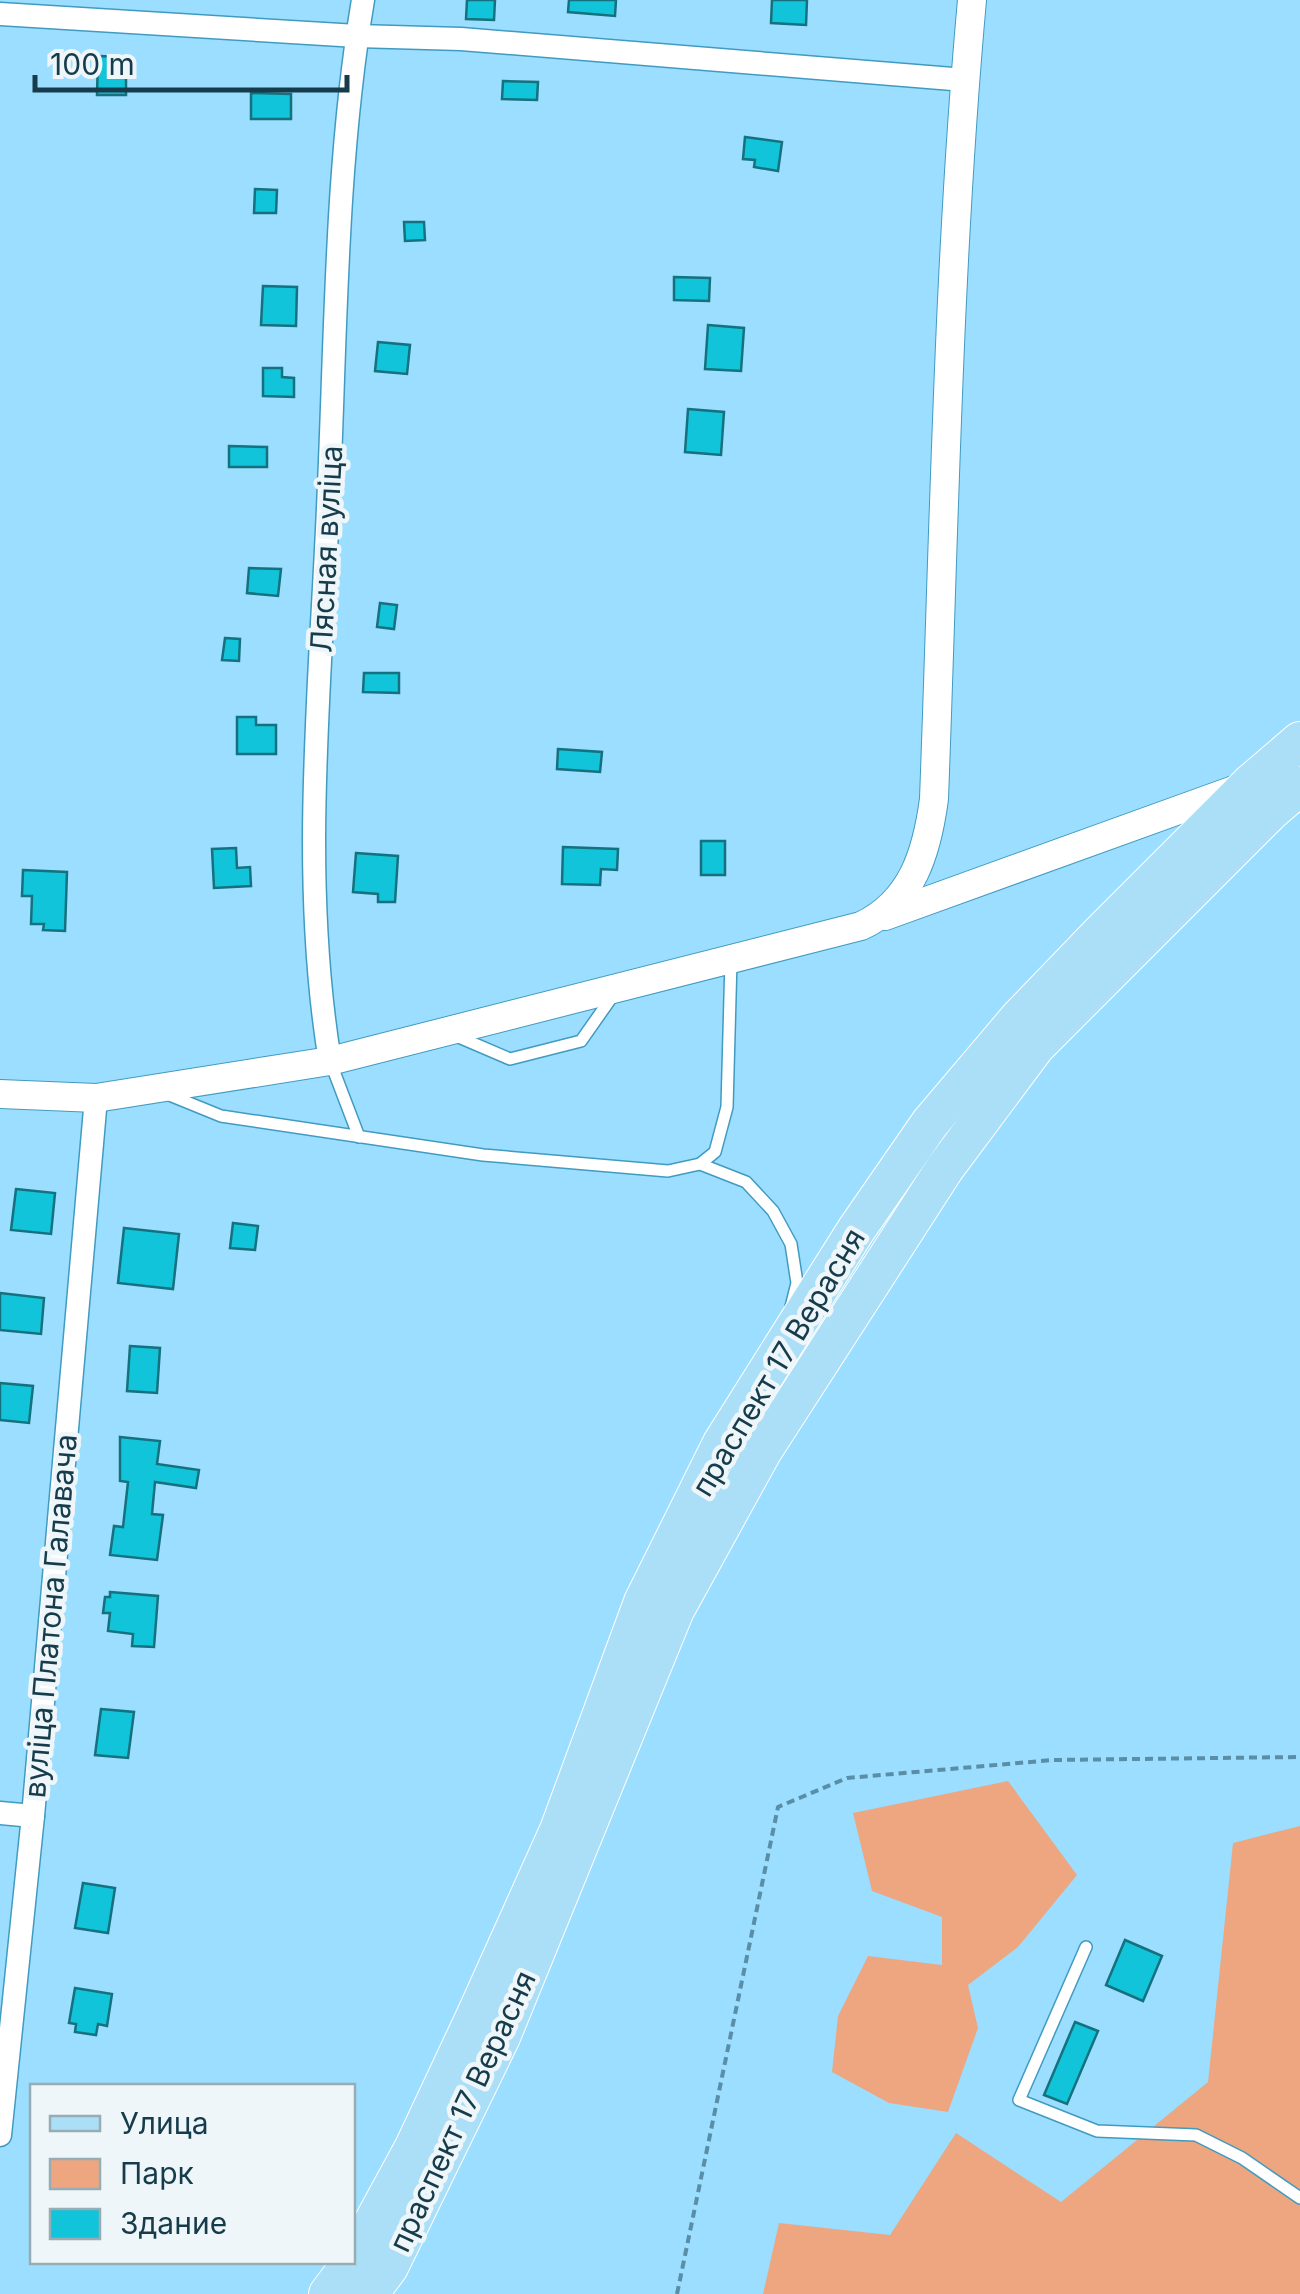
<svg xmlns="http://www.w3.org/2000/svg" width="1300" height="2294" font-family="Inter,sans-serif">
<style>
.green{fill:#eda680}
.building{fill:#12c4da;stroke:#15717d;stroke-width:2.5}
.lines{fill:none;stroke-linecap:round;stroke-linejoin:round}
.service-casing{stroke:#419bc1;stroke-width:14}
.minor-casing{stroke:#419bc1;stroke-width:25}
.tertiary-casing{stroke:#419bc1;stroke-width:30}
.primary-casing{stroke:#fff;stroke-width:40}
.path{stroke:#598ea6;stroke-width:4;stroke-dasharray:8 5;stroke-linecap:butt}
.service{stroke:#fff;stroke-width:11}
.minor{stroke:#fff;stroke-width:22}
.tertiary{stroke:#fff;stroke-width:28}
.primary{stroke:#abdff7;stroke-width:38}
.labels{text-anchor:middle;dominant-baseline:central;stroke-width:9;stroke-linejoin:round;paint-order:stroke}
.street-label{font-size:30px;fill:#163c4c;stroke:#eef6fa}
</style>
<rect width="100%" height="100%" fill="#9bdeff"/>
<g class="green">
<path d="M 1008,1781 L 1077,1875 L 1018,1947 L 968,1985 L 978,2028 L 948,2112 L 889,2103 L 832,2072 L 838,2016 L 868,1956 L 942,1965 L 942,1917 L 872,1891 L 853,1813 Z"/>
<path d="M 1300,1826 L 1300,2294 L 763,2294 L 779,2223 L 890,2235 L 956,2133 L 1061,2202 L 1208,2082 L 1233,1843 Z"/>
</g>
<g class="building">
<path d="M 467,0 L 495,0 L 494,20 L 466,19 Z"/>
<path d="M 569,0 L 616,0 L 615,16 L 568,12 Z"/>
<path d="M 772,0 L 807,0 L 806,25 L 771,23 Z"/>
<path d="M 98,56 L 126,57 L 126,95 L 97,95 Z"/>
<path d="M 503,81 L 538,82 L 537,100 L 502,99 Z"/>
<path d="M 251,93 L 291,94 L 291,119 L 251,119 Z"/>
<path d="M 745,137 L 782,142 L 778,171 L 754,167 L 755,160 L 743,159 Z"/>
<path d="M 255,189 L 277,190 L 276,213 L 254,213 Z"/>
<path d="M 404,222 L 424,222 L 425,240 L 405,241 Z"/>
<path d="M 674,277 L 710,278 L 709,301 L 674,300 Z"/>
<path d="M 263,286 L 297,287 L 296,326 L 261,325 Z"/>
<path d="M 708,325 L 744,328 L 741,371 L 705,369 Z"/>
<path d="M 378,342 L 410,345 L 407,374 L 375,371 Z"/>
<path d="M 263,368 L 282,368 L 282,377 L 294,378 L 294,397 L 263,396 Z"/>
<path d="M 688,409 L 724,412 L 721,455 L 685,452 Z"/>
<path d="M 229,446 L 267,447 L 267,467 L 229,467 Z"/>
<path d="M 249,568 L 281,569 L 278,596 L 247,593 Z"/>
<path d="M 380,603 L 397,605 L 394,629 L 377,627 Z"/>
<path d="M 225,638 L 240,639 L 239,661 L 222,660 Z"/>
<path d="M 364,673 L 399,673 L 399,693 L 363,692 Z"/>
<path d="M 237,717 L 256,717 L 256,725 L 276,725 L 276,754 L 237,754 Z"/>
<path d="M 558,749 L 602,752 L 600,772 L 557,769 Z"/>
<rect x="701" y="841" width="24" height="34"/>
<path d="M 563,847 L 618,849 L 617,870 L 601,869 L 600,885 L 562,884 Z"/>
<path d="M 236,848 L 237,868 L 250,867 L 251,886 L 214,888 L 212,849 Z"/>
<path d="M 356,853 L 398,856 L 395,902 L 378,902 L 378,894 L 353,892 Z"/>
<path d="M 23,870 L 67,872 L 65,931 L 43,930 L 44,924 L 31,924 L 32,896 L 22,896 Z"/>
<path d="M 16,1189 L 55,1193 L 51,1234 L 11,1230 Z"/>
<path d="M 233,1223 L 258,1226 L 255,1250 L 230,1248 Z"/>
<path d="M 124,1228 L 179,1234 L 173,1289 L 118,1283 Z"/>
<path d="M 0,1293 L 44,1298 L 41,1334 L 0,1330 Z"/>
<path d="M 130,1346 L 160,1348 L 157,1393 L 127,1391 Z"/>
<path d="M 0,1383 L 33,1386 L 29,1423 L 0,1420 Z"/>
<path d="M 120,1437 L 160,1441 L 157,1464 L 199,1470 L 196,1488 L 155,1482 L 152,1514 L 163,1515 L 157,1560 L 110,1555 L 114,1526 L 123,1527 L 128,1482 L 120,1481 Z"/>
<path d="M 110,1592 L 158,1596 L 154,1647 L 132,1646 L 133,1634 L 108,1631 L 110,1613 L 103,1613 L 105,1597 L 110,1597 Z"/>
<path d="M 101,1709 L 134,1712 L 128,1758 L 95,1755 Z"/>
<path d="M 83,1883 L 115,1888 L 108,1933 L 75,1928 Z"/>
<path d="M 1125,1940 L 1162,1956 L 1143,2001 L 1106,1985 Z"/>
<path d="M 75,1988 L 112,1994 L 107,2026 L 98,2024 L 96,2035 L 75,2032 L 76,2024 L 69,2023 Z"/>
<path d="M 1075,2022 L 1098,2031 L 1067,2104 L 1044,2095 Z"/>
</g>
<g class="lines">
<defs>
<g id="service">
<path d="M 454,1035 L 510,1059 L 581,1041 L 614,994"/>
<path d="M 330,1061 L 359,1137"/>
<path d="M 167,1094 L 221,1116 L 483,1155 L 668,1171 L 700,1164 L 715,1152 L 727,1107 L 731,960"/>
<path d="M 700,1164 L 746,1182 L 773,1211 L 791,1244 L 797,1283 L 791,1307"/>
<path d="M 1086,1947 L 1019,2100 L 1097,2131 L 1196,2135 L 1242,2158 L 1300,2198"/>
</g>
<g id="minor">
<path d="M 0,14 L 357,36 L 461,39 L 965,80"/>
<path d="M 330,1061 C 300,878 320,692 328,508 C 336,339 335,167 363,0"/>
<path d="M 0,1813 L 33,1816"/>
<path d="M 0,2135 L 33,1816 L 96,1098"/>
</g>
<g id="tertiary">
<path d="M 885,916 L 1245,786"/>
<path d="M 0,1094 L 96,1098 L 330,1061 L 861,926 C 913,902 927,851 934,799 C 944,533 948,265 972,0"/>
</g>
<g id="primary">
<path d="M 352,2261 L 414,2147 L 474,2019 L 559,1830 L 643,1602 L 722,1443 L 856,1230 L 930,1123 L 1019,1018 L 1101,933 L 1251,783 L 1300,741"/>
<path d="M 328,2294 L 352,2262"/>
<path d="M 369,2294 L 389,2267 L 501,2037 L 675,1610 L 762,1452 L 945,1168 L 1036,1046 L 1271,811 L 1300,786"/>
</g>
</defs>
<use href="#service" class="service-casing"/>
<use href="#minor" class="minor-casing"/>
<use href="#tertiary" class="tertiary-casing"/>
<use href="#primary" class="primary-casing"/>
<path class="path" d="M 677,2294 L 778,1807 L 847,1778 L 1053,1760 L 1300,1757"/>
<use href="#service" class="service"/>
<use href="#minor" class="minor"/>
<use href="#tertiary" class="tertiary"/>
<use href="#primary" class="primary"/>
</g>
<g class="labels">
<g class="street-label">
<text transform="translate(326 549) rotate(-87)">Лясная вуліца</text>
<text transform="translate(778 1362) rotate(-59)">праспект 17 Верасня</text>
<text transform="translate(50 1616) rotate(-85)">вуліца Платона Галавача</text>
<text transform="translate(462 2111) rotate(-65)">праспект 17 Верасня</text>
</g>
</g>
<rect x="30" y="2084" width="325" height="180" fill="#eef6fa" stroke="#98acb4" stroke-width="2.5"/>
<rect x="50" y="2116" width="50" height="15" fill="#abdff7" stroke="#98acb4" stroke-width="2.5"/>
<text x="120" y="2134" font-size="30" fill="#163c4c">Улица</text>
<rect x="50" y="2159" width="50" height="30" fill="#eda680" stroke="#98acb4" stroke-width="2.5"/>
<text x="120" y="2184" font-size="30" fill="#163c4c">Парк</text>
<rect x="50" y="2209" width="50" height="30" fill="#12c4da" stroke="#98acb4" stroke-width="2.5"/>
<text x="120" y="2234" font-size="30" fill="#163c4c">Здание</text>
<path d="M35 75v15h312v-15" fill="none" stroke="#163c4c" stroke-width="5"/>
<text x="50" y="75" font-size="30" fill="#163c4c" stroke="#eef6fa" stroke-width="8" paint-order="stroke">100 m</text>
</svg>
